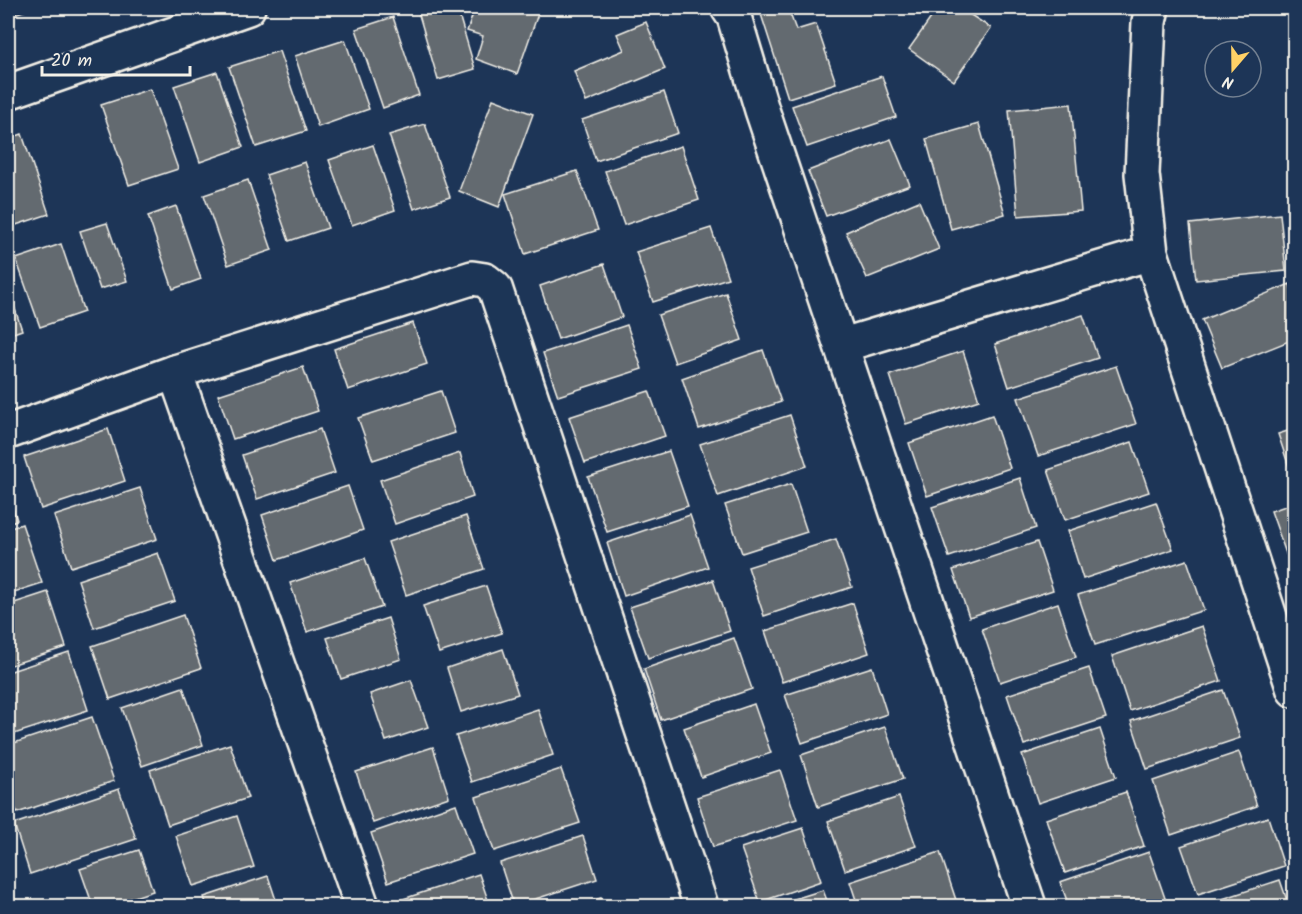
<svg xmlns="http://www.w3.org/2000/svg" width="1302" height="914" font-family="Kalam,sans-serif">
<style>
.building{fill:#646a70;stroke:#f4f1e8;stroke-width:1.5}
.lines{fill:none;stroke-linecap:round;stroke-linejoin:round}
.minor-casing{stroke:#f4f1e8;stroke-width:38}
.minor{stroke:#1d3557;stroke-width:33}
</style>
<rect width="100%" height="100%" fill="#1d3557"/>
<filter id="ink" filterUnits="userSpaceOnUse"><feTurbulence type="fractalNoise" baseFrequency=".0167" numOctaves="2"/><feDisplacementMap in="SourceGraphic" scale="12" xChannelSelector="R" yChannelSelector="G"/><feConvolveMatrix kernelMatrix="1 2 1 2 8 2 1 2 1" color-interpolation-filters="sRGB"/></filter>
<g filter="url(#ink)">
<g class="building">
<path d="M 8,8 L 33,8 L 8,16 Z"/>
<path d="M 417,8 L 457,8 L 475,69 L 438,80 Z"/>
<path d="M 475,8 L 540,8 L 517,74 L 476,59 L 483,36 L 467,31 Z"/>
<path d="M 759,8 L 788,8 L 796,30 L 816,24 L 836,83 L 788,98 Z"/>
<path d="M 938,8 L 960,8 L 991,28 L 954,81 L 909,49 Z"/>
<path d="M 393,17 L 419,95 L 383,108 L 356,29 Z"/>
<path d="M 646,22 L 665,69 L 586,102 L 574,71 L 624,50 L 617,34 Z"/>
<path d="M 345,40 L 369,109 L 318,127 L 295,56 Z"/>
<path d="M 279,51 L 306,131 L 256,147 L 229,67 Z"/>
<path d="M 217,72 L 243,147 L 200,162 L 174,86 Z"/>
<path d="M 882,76 L 896,117 L 807,147 L 792,106 Z"/>
<path d="M 150,89 L 178,169 L 129,185 L 101,105 Z"/>
<path d="M 664,92 L 678,133 L 596,161 L 582,120 Z"/>
<path d="M 493,99 L 533,114 L 499,207 L 459,191 Z"/>
<path d="M 1071,104 L 1081,211 L 1018,216 L 1009,110 Z"/>
<path d="M 425,124 L 450,197 L 414,209 L 389,135 Z"/>
<path d="M 979,124 L 1005,214 L 951,229 L 926,139 Z"/>
<path d="M 22,134 L 49,214 L 13,226 L 8,211 L 8,139 Z"/>
<path d="M 891,139 L 910,185 L 826,216 L 808,171 Z"/>
<path d="M 373,145 L 395,210 L 352,225 L 329,160 Z"/>
<path d="M 681,146 L 699,200 L 624,225 L 605,171 Z"/>
<path d="M 305,162 L 328,228 L 289,241 L 266,175 Z"/>
<path d="M 577,171 L 598,230 L 525,254 L 505,194 Z"/>
<path d="M 248,180 L 272,250 L 228,265 L 204,195 Z"/>
<path d="M 919,201 L 939,249 L 867,278 L 846,232 Z"/>
<path d="M 176,206 L 201,279 L 173,289 L 148,216 Z"/>
<path d="M 1280,214 L 1286,271 L 1196,280 L 1190,224 Z"/>
<path d="M 107,223 L 127,281 L 100,289 L 80,231 Z"/>
<path d="M 711,228 L 728,278 L 653,302 L 636,252 Z"/>
<path d="M 61,244 L 84,312 L 40,327 L 16,259 Z"/>
<path d="M 604,264 L 622,317 L 558,339 L 540,286 Z"/>
<path d="M 1290,284 L 1294,296 L 1294,339 L 1222,368 L 1202,320 Z"/>
<path d="M 8,288 L 22,330 L 8,335 Z"/>
<path d="M 726,293 L 742,340 L 675,363 L 658,315 Z"/>
<path d="M 1083,315 L 1098,358 L 1009,387 L 995,344 Z"/>
<path d="M 413,323 L 427,364 L 348,390 L 334,349 Z"/>
<path d="M 627,325 L 642,369 L 558,396 L 543,353 Z"/>
<path d="M 763,350 L 781,402 L 699,429 L 682,378 Z"/>
<path d="M 963,351 L 979,400 L 906,424 L 890,375 Z"/>
<path d="M 1116,366 L 1136,424 L 1038,456 L 1018,398 Z"/>
<path d="M 303,367 L 318,411 L 233,439 L 218,395 Z"/>
<path d="M 441,391 L 455,433 L 373,460 L 358,418 Z"/>
<path d="M 649,391 L 665,436 L 585,463 L 569,417 Z"/>
<path d="M 790,415 L 807,466 L 718,496 L 700,444 Z"/>
<path d="M 992,415 L 1010,468 L 927,496 L 909,443 Z"/>
<path d="M 108,429 L 125,481 L 41,509 L 24,457 Z"/>
<path d="M 320,429 L 335,473 L 257,499 L 242,455 Z"/>
<path d="M 1294,429 L 1294,475 L 1292,476 L 1278,434 Z"/>
<path d="M 1132,442 L 1149,492 L 1065,520 L 1048,470 Z"/>
<path d="M 669,451 L 688,506 L 607,532 L 588,477 Z"/>
<path d="M 460,453 L 473,497 L 395,524 L 380,480 Z"/>
<path d="M 1020,478 L 1036,528 L 949,557 L 932,507 Z"/>
<path d="M 791,484 L 807,532 L 742,553 L 725,505 Z"/>
<path d="M 348,486 L 363,530 L 277,560 L 262,515 Z"/>
<path d="M 140,488 L 157,539 L 71,567 L 54,516 Z"/>
<path d="M 8,493 L 17,520 L 8,523 Z"/>
<path d="M 1156,502 L 1173,549 L 1083,579 L 1068,531 Z"/>
<path d="M 1294,503 L 1294,560 L 1289,562 L 1271,511 Z"/>
<path d="M 690,515 L 708,567 L 624,596 L 607,543 Z"/>
<path d="M 466,516 L 484,569 L 406,595 L 388,542 Z"/>
<path d="M 22,524 L 42,583 L 8,594 L 8,529 Z"/>
<path d="M 836,539 L 852,587 L 764,616 L 748,567 Z"/>
<path d="M 1037,542 L 1053,590 L 969,617 L 953,570 Z"/>
<path d="M 158,553 L 175,601 L 94,628 L 78,580 Z"/>
<path d="M 365,558 L 382,607 L 307,632 L 290,583 Z"/>
<path d="M 1187,560 L 1204,610 L 1095,645 L 1078,595 Z"/>
<path d="M 1294,578 L 1294,600 L 1288,581 Z"/>
<path d="M 713,580 L 730,631 L 648,658 L 630,607 Z"/>
<path d="M 486,586 L 502,633 L 439,653 L 423,606 Z"/>
<path d="M 48,592 L 66,647 L 8,666 L 8,605 Z"/>
<path d="M 853,603 L 869,653 L 782,682 L 765,631 Z"/>
<path d="M 1058,603 L 1076,657 L 1000,682 L 982,629 Z"/>
<path d="M 183,615 L 201,668 L 110,699 L 92,646 Z"/>
<path d="M 388,618 L 401,659 L 341,679 L 327,638 Z"/>
<path d="M 1202,626 L 1221,681 L 1130,711 L 1112,656 Z"/>
<path d="M 734,638 L 752,689 L 661,720 L 644,669 Z"/>
<path d="M 503,649 L 518,694 L 461,712 L 447,668 Z"/>
<path d="M 69,652 L 88,710 L 8,736 L 8,672 Z"/>
<path d="M 872,667 L 887,714 L 802,743 L 785,695 Z"/>
<path d="M 1089,668 L 1106,718 L 1024,745 L 1007,695 Z"/>
<path d="M 411,680 L 428,727 L 386,741 L 370,694 Z"/>
<path d="M 183,687 L 203,745 L 142,766 L 122,708 Z"/>
<path d="M 1223,690 L 1240,738 L 1147,769 L 1131,721 Z"/>
<path d="M 754,704 L 771,753 L 701,777 L 684,728 Z"/>
<path d="M 538,709 L 553,755 L 472,782 L 456,736 Z"/>
<path d="M 92,717 L 114,781 L 17,813 L 8,786 L 8,745 Z"/>
<path d="M 885,727 L 903,779 L 818,807 L 801,755 Z"/>
<path d="M 1100,729 L 1116,777 L 1038,803 L 1022,755 Z"/>
<path d="M 230,744 L 248,798 L 168,825 L 150,770 Z"/>
<path d="M 433,747 L 449,797 L 373,823 L 356,772 Z"/>
<path d="M 1239,752 L 1257,806 L 1171,835 L 1153,781 Z"/>
<path d="M 561,769 L 580,823 L 494,851 L 476,797 Z"/>
<path d="M 780,770 L 797,820 L 713,847 L 697,797 Z"/>
<path d="M 119,789 L 136,839 L 30,874 L 14,824 Z"/>
<path d="M 1126,792 L 1144,846 L 1065,873 L 1046,819 Z"/>
<path d="M 899,797 L 916,846 L 845,870 L 828,821 Z"/>
<path d="M 456,804 L 473,854 L 388,882 L 371,833 Z"/>
<path d="M 237,816 L 254,867 L 193,886 L 176,836 Z"/>
<path d="M 1268,817 L 1284,866 L 1198,894 L 1181,846 Z"/>
<path d="M 803,828 L 821,881 L 760,902 L 741,848 Z"/>
<path d="M 583,836 L 597,879 L 514,906 L 500,863 Z"/>
<path d="M 139,850 L 153,891 L 107,906 L 93,906 L 80,869 Z"/>
<path d="M 940,852 L 958,906 L 858,906 L 850,882 Z"/>
<path d="M 1149,852 L 1167,904 L 1069,906 L 1060,882 Z"/>
<path d="M 479,874 L 490,906 L 402,906 L 400,900 Z"/>
<path d="M 268,876 L 278,906 L 207,906 L 204,897 Z"/>
<path d="M 1280,880 L 1289,906 L 1201,906 Z"/>
<path d="M 823,890 L 829,906 L 772,906 Z"/>
<path d="M 601,898 L 604,906 L 576,906 Z"/>
</g>
<g class="lines">
<defs>
<g id="minor">
<path d="M 728,8 L 734,17 L 762,110 L 1029,906"/>
<path d="M 1152,8 L 1149,22 L 1142,174 L 1151,253 L 1294,690"/>
<path d="M 8,92 L 248,8"/>
<path d="M 843,345 L 1151,253"/>
<path d="M 175,372 L 362,906"/>
<path d="M 8,432 L 175,372 L 472,278 L 485,280 L 495,288 L 701,906"/>
</g>
</defs>
<use href="#minor" class="minor-casing"/>
<use href="#minor" class="minor"/>
</g>
</g>
<rect width="1302" height="914" fill="none" stroke="#1d3557" stroke-width="30"/>
<rect x="15" y="15" width="1272" height="884" fill="none" stroke="#f4f1e8" stroke-width="2" filter="url(#ink)"/>
<g transform="translate(1233 69) rotate(200)"><circle r="28" fill="#1d3557" stroke="#738091" stroke-width="1.5"/>
<path d="M0-4.5L10 22L0 15L-10 22Z" fill="#ffd166"/>
<text y="-9" font-size="16" font-weight="bold" text-anchor="middle" fill="#f4f1e8">N</text>
</g>
<path d="M42 66v9h148v-9" fill="none" stroke="#f4f1e8" stroke-width="3"/>
<text x="51" y="66" font-size="18" fill="#f4f1e8" stroke="#1d3557" stroke-width="4.5" paint-order="stroke">20 m</text>
</svg>
